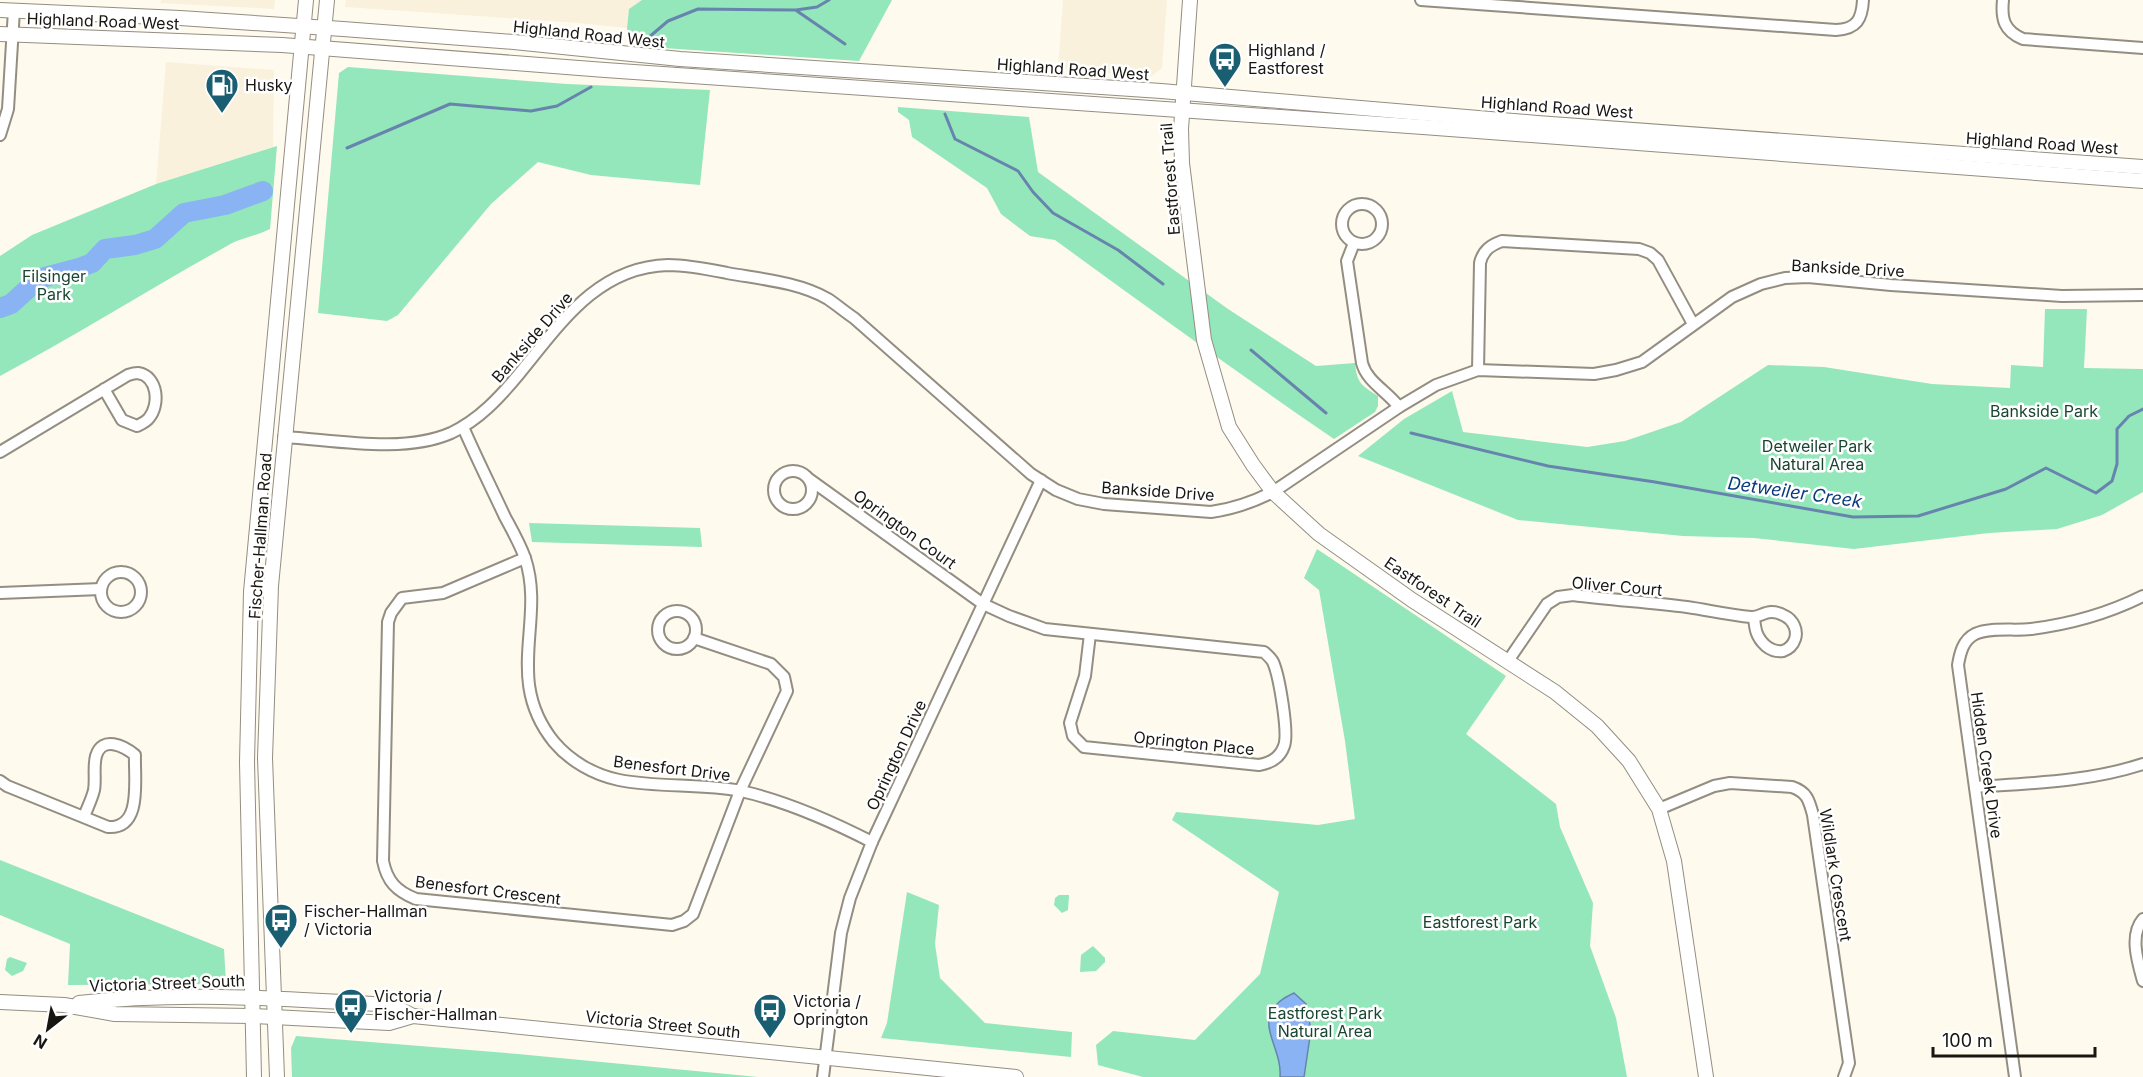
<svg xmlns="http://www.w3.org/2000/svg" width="2143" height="1077" font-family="Inter,sans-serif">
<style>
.built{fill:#f9f1db}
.green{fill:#94e7ba}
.water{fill:#89b3f2;stroke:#6784ae;stroke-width:1.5}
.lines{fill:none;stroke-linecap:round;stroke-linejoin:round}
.stream{stroke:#6784ae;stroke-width:3}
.river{stroke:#89b3f2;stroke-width:20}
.street-casing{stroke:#938e81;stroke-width:14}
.secondary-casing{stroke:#938e81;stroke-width:16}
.street{stroke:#fff;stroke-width:10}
.secondary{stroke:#fff;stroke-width:14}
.labels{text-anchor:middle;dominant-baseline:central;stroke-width:5;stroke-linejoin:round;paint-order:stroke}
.street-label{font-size:16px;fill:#181611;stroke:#fff}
.poi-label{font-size:16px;fill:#181611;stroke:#fff;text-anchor:start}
.park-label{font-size:16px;fill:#194630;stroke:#fff}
.water-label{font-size:18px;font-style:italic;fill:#0a3b7f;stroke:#fff}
</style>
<rect width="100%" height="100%" fill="#fefaee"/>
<g class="built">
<path d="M 162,0 L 275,0 L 274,9 L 160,3 Z"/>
<path d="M 346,0 L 642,0 L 629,9 L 627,28 L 579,23 L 345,7 Z"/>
<path d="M 1063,0 L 1167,0 L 1162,68 L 1150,77 L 1058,68 Z"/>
<path d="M 166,62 L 274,70 L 273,147 L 156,184 Z"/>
</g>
<g class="green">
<path d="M 642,0 L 892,0 L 859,61 L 648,47 L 629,43 L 627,28 L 629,9 Z"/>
<path d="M 348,67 L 567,84 L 710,90 L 700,185 L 591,175 L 538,162 L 491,204 L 398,315 L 387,321 L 318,313 L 339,73 Z"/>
<path d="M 898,107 L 1029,117 L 1038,172 L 1228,309 L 1316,366 L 1355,363 C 1357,383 1361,385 1378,396 L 1378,406 L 1375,412 L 1334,439 C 1239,374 1147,307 1055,240 L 1030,236 L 1001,214 L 987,188 L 912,137 L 909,120 L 898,112 Z"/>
<path d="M 277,146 L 270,229 C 256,236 240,238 227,246 C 151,288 77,335 0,376 L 0,256 L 32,235 L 156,184 Z"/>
<path d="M 2045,309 L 2087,309 L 2084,368 L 2143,369 L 2143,492 L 2102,515 L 2057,529 L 1989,533 L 1854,549 L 1754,538 L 1683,536 L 1518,520 L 1358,456 L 1404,419 L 1452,391 L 1463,432 L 1587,447 L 1625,441 L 1681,422 L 1768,365 L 1824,367 L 1932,384 L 2010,388 L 2011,365 L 2043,367 Z"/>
<path d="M 529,523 L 700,528 L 702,547 L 532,542 Z"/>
<path d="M 1317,549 L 1506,676 L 1466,734 L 1556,804 L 1560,827 L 1593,903 L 1590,946 L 1616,1018 L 1627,1077 L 1143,1077 L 1098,1065 L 1096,1045 L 1113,1031 L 1195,1040 L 1260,974 L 1279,892 L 1172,820 L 1176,812 L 1318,825 L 1355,819 L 1345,741 L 1319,590 L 1304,578 Z"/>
<path d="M 0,860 L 224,949 L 226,984 L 68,985 L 70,944 L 0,915 Z"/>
<path d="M 907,892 L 939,905 L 935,944 L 940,978 L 985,1023 L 1072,1032 L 1071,1057 L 881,1038 L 887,1023 Z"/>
<path d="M 1059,895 L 1069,895 L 1068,910 L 1062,913 L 1054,905 L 1055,898 Z"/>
<path d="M 1093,946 L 1105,958 L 1105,962 L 1096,971 L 1080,972 L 1081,955 Z"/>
<path d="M 10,957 L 27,963 L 23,971 L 12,976 L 5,970 L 7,959 Z"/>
<path d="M 296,1036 L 518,1054 L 758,1077 L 292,1077 L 291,1048 Z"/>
</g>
<path class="water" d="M 1294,993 L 1306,1004 L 1311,1030 L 1304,1077 L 1280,1077 C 1283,1044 1245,1015 1294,993 Z"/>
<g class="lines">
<g class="stream">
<path d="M 797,11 L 845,44"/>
<path d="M 648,38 L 668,21 L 698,9 L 796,10 L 817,7 L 829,0"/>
<path d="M 945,114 L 955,139 L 1018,171 L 1033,192 L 1053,213 L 1118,250 L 1163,284"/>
<path d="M 347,148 L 450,104 L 531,111 L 557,106 L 591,87"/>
<path d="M 1251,350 L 1326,413"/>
<path d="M 1411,433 L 1548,466 L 1655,482 L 1853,517 L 1918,516 L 2006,489 L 2046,468 L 2096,493 L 2112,481 L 2117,464 L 2117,429 L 2129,416 L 2143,409"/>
</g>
<path class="river" d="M 0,308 L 11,304 L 32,285 L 45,277 L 79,268 L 92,263 L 105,249 L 135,245 L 155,239 L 184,213 L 225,205 L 263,191"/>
<defs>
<g id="street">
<path d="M 1421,0 L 1836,30 C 1857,29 1862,19 1863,0"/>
<path d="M 2003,0 C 2001,19 2004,31 2023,39 L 2143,48"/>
<path d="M 0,135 L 8,109 L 14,10"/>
<circle cx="1362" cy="224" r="20"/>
<path d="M 1354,243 L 1347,261 L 1362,363 C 1367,382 1387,391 1399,407"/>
<path d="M 1478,370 L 1480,263 C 1483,250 1491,245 1502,241 L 1639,249 L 1650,253 L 1658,260 L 1693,324"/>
<path d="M 463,427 C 476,457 491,487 505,517 C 512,530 520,544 525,558 C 546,621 503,679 554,742 C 570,761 594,775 619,780 C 659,788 701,783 741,791 C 786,801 831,821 872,842"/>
<path d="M 284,437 C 335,440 403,454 451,433 C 479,420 500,397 519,374 C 560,324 597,267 668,265 C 688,265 707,269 727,273 C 760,279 799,282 828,299 C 837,305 845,312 854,318 L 1031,474 L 1056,490 L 1078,499 L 1104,504 L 1211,512 C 1233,509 1253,502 1273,492 L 1399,407 L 1436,385 L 1478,370 L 1594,374 L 1616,370 L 1642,362 L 1732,297 L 1761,284 L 1785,278 L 1808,277 L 1891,285 L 2062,296 L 2143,295"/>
<path d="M 0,452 L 128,375 C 131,374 135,373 138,373 C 158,376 160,405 149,418 C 146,422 141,424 137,426 L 122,420 L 104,389"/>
<circle cx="793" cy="490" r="19"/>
<path d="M 809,479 L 983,604 L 1009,616 L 1045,629 L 1264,652 C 1267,655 1271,658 1273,662 C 1279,675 1289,733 1284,746 C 1280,758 1271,763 1259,765 L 1084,747 L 1073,736 L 1070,723 L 1085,676 L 1090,634"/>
<path d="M 525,558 L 443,593 L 402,598 L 391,613 L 388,622 L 383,861 C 387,881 396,891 416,899 L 672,925 L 684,921 L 693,914 L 740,791 L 787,691 L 784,677 L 771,664 L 694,638"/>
<circle cx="121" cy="592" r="20"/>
<path d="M 0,593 L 101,589"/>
<circle cx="677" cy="630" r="19"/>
<path d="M 1508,661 L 1547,604 L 1558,597 L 1573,595 C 1611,600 1649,602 1687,607 C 1708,610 1729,615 1751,617 C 1762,618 1767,606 1785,616 C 1793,620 1798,630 1795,639 C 1793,645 1789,649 1783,651 C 1776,652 1771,650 1766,646 C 1756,637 1755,629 1754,617"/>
<path d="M 0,781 L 7,786 L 108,827 C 143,829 134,779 135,755 C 124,746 102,735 96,756 C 93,767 96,779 94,790 C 92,799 87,808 84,817"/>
<path d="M 1975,787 C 2032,783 2088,782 2143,764"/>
<path d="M 1659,809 L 1714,786 L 1730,783 L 1792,787 C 1807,792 1809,800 1813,815 L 1849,1063 L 1844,1077"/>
<path d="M 2143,919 C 2129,935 2138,963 2143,981"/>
<path d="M 823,1077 L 841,933 L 850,898 L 872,842 L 1041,480"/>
<path d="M 2015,1077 L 1958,665 C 1960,653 1963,640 1975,634 C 1991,627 2014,631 2031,629 C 2071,624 2107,614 2143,596"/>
</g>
<g id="secondary">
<path d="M 1190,0 L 1181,129 L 1182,163 L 1204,340 L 1229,427 L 1253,465 L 1273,492 L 1319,534 L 1412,600 L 1555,692 L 1597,726 L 1629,761 L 1659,809 L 1674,861 L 1706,1077"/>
<path d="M 0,10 L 180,18 L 343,29 L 514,42 L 680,59 L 1161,91 L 1537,123 L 2143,167"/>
<path d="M 0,34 L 282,45 L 605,70 L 1423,127 L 2143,181"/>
<path d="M 0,1002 L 64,1005 L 115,1014 L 252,1016 L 389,1023 L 413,1016 L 1016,1077"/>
<path d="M 79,1003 C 183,991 288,999 392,1005 L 413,1016"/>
<path d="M 254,1077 L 247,762 L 251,592 L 306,0"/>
<path d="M 277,1077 L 265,758 L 271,586 L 327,0"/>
</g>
</defs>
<use href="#street" class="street-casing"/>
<use href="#secondary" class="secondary-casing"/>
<use href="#street" class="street"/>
<use href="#secondary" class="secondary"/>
</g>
<defs>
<symbol id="bus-pin" viewBox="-11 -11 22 30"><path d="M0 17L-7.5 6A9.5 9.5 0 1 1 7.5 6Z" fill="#195e71" stroke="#fff"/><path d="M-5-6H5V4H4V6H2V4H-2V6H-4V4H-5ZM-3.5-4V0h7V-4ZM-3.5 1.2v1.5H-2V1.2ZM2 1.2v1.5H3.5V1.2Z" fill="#fff"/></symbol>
<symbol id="fuel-pin" viewBox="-11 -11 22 30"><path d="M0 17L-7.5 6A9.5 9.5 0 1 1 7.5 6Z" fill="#195e71" stroke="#fff"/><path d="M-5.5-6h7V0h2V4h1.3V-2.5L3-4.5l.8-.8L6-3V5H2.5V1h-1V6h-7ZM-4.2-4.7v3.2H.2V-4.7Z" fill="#fff"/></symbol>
</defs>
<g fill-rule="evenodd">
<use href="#bus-pin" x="1206" y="40" width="38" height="52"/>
<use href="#fuel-pin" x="203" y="66" width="38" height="52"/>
<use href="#bus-pin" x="262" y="901" width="38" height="52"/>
<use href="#bus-pin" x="332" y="986" width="38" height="52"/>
<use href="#bus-pin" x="751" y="991" width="38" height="52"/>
</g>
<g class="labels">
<g class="street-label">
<text transform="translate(103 21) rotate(2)">Highland Road West</text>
<text transform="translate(589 34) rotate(6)">Highland Road West</text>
<text transform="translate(1073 69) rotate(4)">Highland Road West</text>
<text transform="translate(1557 107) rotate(4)">Highland Road West</text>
<text transform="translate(2042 143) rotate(4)">Highland Road West</text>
<text transform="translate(1170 179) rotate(-94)">Eastforest Trail</text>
<text transform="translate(1848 268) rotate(3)">Bankside Drive</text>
<text transform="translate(532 337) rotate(-49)">Bankside Drive</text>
<text transform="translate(1158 491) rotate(4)">Bankside Drive</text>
<text transform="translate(905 529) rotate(36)">Oprington Court</text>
<text transform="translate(260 536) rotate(-86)">Fischer-Hallman Road</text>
<text transform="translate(1617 586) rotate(5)">Oliver Court</text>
<text transform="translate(1433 592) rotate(34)">Eastforest Trail</text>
<text transform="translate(1194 743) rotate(6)">Oprington Place</text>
<text transform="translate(896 755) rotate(-65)">Oprington Drive</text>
<text transform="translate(1987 765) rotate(82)">Hidden Creek Drive</text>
<text transform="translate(672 768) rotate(7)">Benesfort Drive</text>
<text transform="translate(1836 875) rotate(81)">Wildlark Crescent</text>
<text transform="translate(488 890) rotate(7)">Benesfort Crescent</text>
<text transform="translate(167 983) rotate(-2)">Victoria Street South</text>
<text transform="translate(663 1024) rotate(6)">Victoria Street South</text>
</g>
<g class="poi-label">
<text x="1248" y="50">Highland /<tspan x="1248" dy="18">Eastforest</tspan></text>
<text x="245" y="85">Husky</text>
<text x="304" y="911">Fischer-Hallman<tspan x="304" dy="18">/ Victoria</tspan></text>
<text x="374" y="996">Victoria /<tspan x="374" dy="18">Fischer-Hallman</tspan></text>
<text x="793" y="1001">Victoria /<tspan x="793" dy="18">Oprington</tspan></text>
</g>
<g class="park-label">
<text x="54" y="276">Filsinger<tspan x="54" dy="18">Park</tspan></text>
<text x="2044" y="411">Bankside Park</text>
<text x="1817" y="446">Detweiler Park<tspan x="1817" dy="18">Natural Area</tspan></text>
<text x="1480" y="922">Eastforest Park</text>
<text x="1325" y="1013">Eastforest Park<tspan x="1325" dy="18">Natural Area</tspan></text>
</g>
<g class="water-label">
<text transform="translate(1795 492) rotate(8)">Detweiler Creek</text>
</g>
</g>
<g transform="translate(48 1029) rotate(211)" stroke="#ffffff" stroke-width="4.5" paint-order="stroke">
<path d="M0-4.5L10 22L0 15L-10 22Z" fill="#181611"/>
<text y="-9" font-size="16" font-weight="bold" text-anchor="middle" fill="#181611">N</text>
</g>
<path d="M1933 1047v9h162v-9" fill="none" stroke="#181611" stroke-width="3"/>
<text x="1942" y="1047" font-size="18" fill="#181611" stroke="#ffffff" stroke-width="4.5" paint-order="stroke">100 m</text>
</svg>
